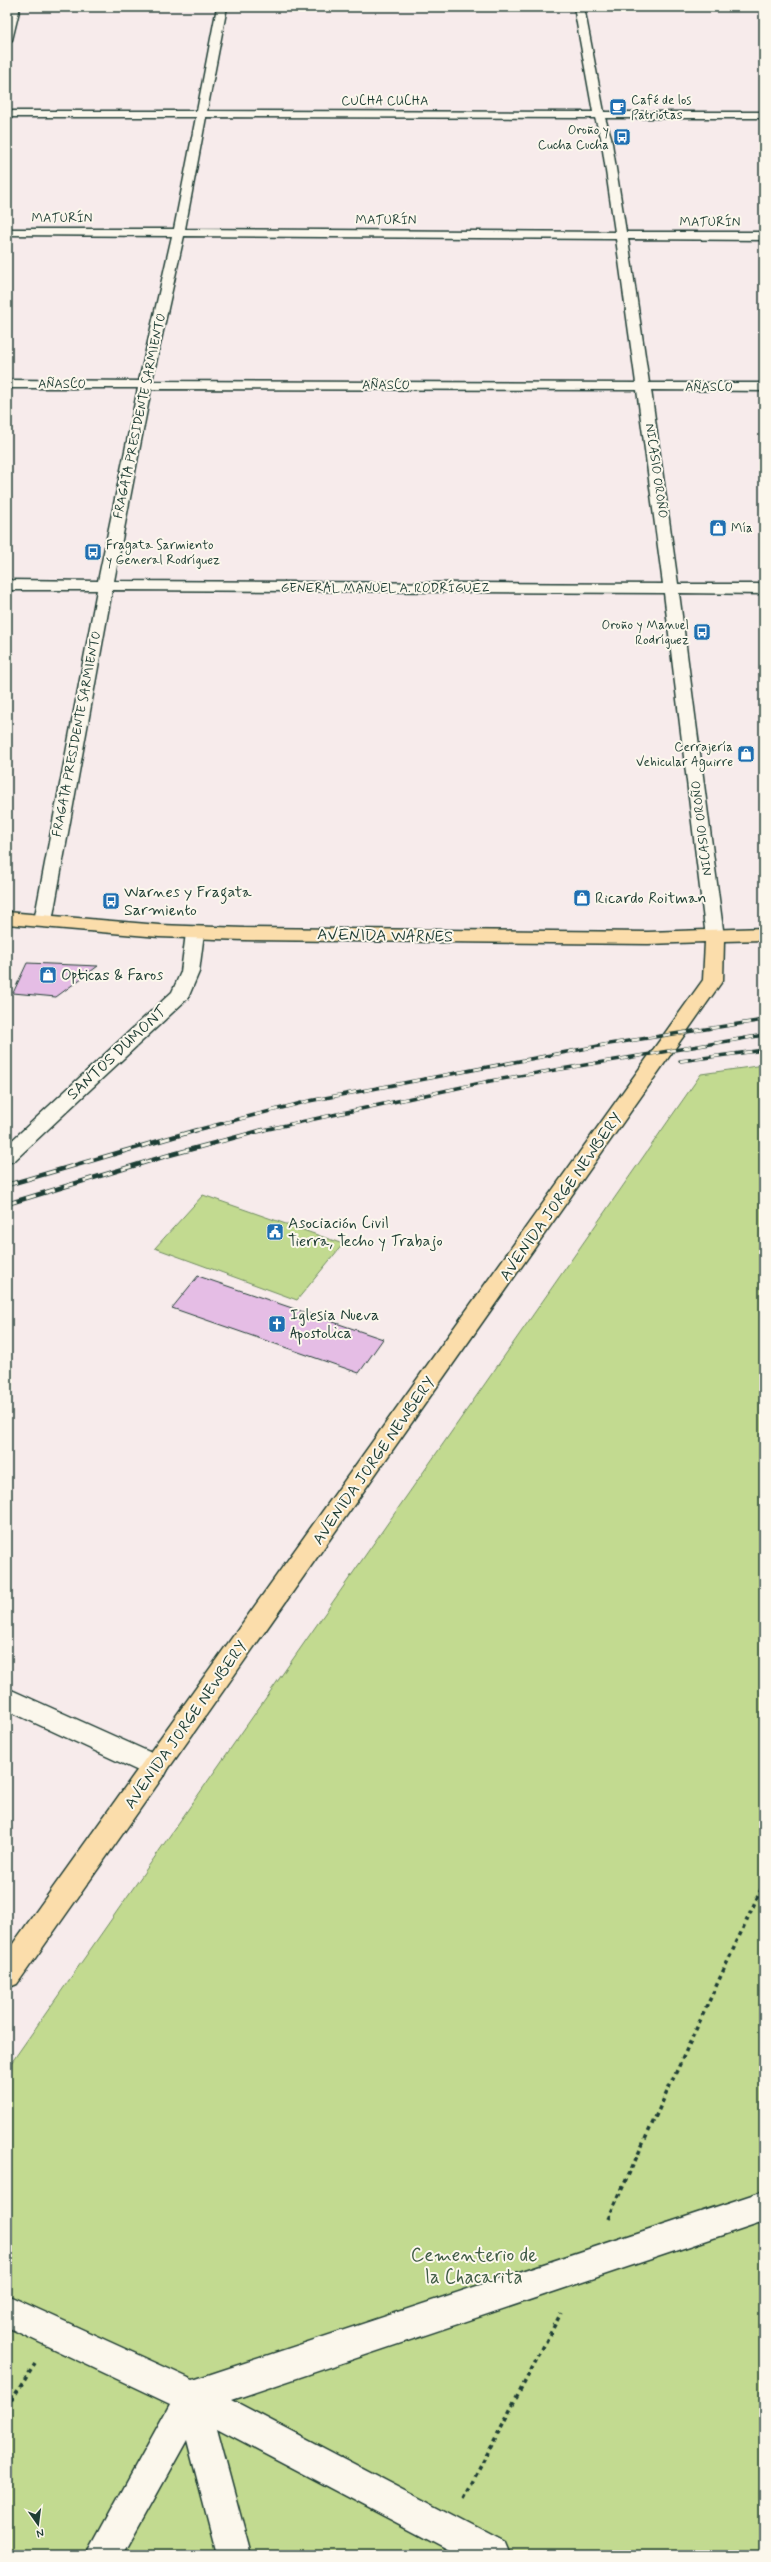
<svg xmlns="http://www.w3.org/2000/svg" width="771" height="2562" font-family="Mynerve,sans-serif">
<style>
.green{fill:#c2da90;stroke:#708c62}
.building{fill:#e5bde5;stroke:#1f3d34}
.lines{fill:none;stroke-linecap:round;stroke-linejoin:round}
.minor-casing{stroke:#1f3d34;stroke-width:3}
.major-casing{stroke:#1f3d34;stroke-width:3}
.path{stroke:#1f3d34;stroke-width:3.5;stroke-dasharray:4 4;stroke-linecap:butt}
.minor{fill:#fbf7ec;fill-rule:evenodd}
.major{fill:#fbddab;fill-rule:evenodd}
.rail-far1-casing{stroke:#1f3d34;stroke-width:3.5}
.rail-casing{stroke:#1f3d34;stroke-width:4.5}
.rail-far1{stroke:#fbf7ec;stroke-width:2.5;stroke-dasharray:8;stroke-linecap:butt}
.rail{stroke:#fbf7ec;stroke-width:3;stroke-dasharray:10;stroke-linecap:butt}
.labels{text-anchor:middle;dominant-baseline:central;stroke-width:4;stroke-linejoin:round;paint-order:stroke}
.far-poi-label{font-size:13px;fill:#1f3d34;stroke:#fbf7ec;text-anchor:start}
.far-street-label{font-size:13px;fill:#1f3d34;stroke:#fbf7ec}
.poi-label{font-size:16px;fill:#1f3d34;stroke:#fbf7ec;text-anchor:start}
.street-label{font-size:16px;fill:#1f3d34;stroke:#fbf7ec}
.near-park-label{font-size:19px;fill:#405c46;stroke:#fbf7ec}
</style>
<rect width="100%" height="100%" fill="#f7ebeb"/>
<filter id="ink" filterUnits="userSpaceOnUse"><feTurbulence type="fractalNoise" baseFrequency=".025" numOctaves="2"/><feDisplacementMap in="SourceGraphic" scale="8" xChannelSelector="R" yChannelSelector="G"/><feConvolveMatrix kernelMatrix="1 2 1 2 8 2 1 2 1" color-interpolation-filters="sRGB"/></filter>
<g filter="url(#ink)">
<g class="green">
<path d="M 764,1065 L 764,2555 L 7,2555 L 7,2069 L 701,1074 Z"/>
<path d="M 203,1195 L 343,1244 L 297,1300 L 155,1248 Z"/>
</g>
<g class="building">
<path d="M 27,963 L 98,966 L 56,997 L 13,993 Z"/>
<path d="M 198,1276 L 383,1339 L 359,1373 L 172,1308 Z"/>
</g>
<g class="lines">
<defs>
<g id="minor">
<path d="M 10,7 L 20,7 L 12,40 L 7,43 L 7,20 Z"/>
<path d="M 217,7 L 227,7 L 207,111 L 593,112 L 574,7 L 584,7 L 604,112 L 764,112 L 764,118 L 605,118 L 611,137 L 626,232 L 764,232 L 764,240 L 628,239 L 649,383 L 764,383 L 764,391 L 651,390 L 678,584 L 764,584 L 764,594 L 679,593 L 724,937 L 722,941 L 708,941 L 706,937 L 664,593 L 112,590 L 52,921 L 50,925 L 36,925 L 34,921 L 97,590 L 7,590 L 7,580 L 98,581 L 138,388 L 7,388 L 7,380 L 139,381 L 172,236 L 7,235 L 7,229 L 174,229 L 196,117 L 7,117 L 7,111 L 197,111 ZM 206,117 L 595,118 L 601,137 L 615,232 L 185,229 ZM 184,236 L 616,239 L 636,383 L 152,381 ZM 151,389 L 637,390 L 663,584 L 114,581 Z"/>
<path d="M 195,927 L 202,929 L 204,933 L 199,972 L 188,998 L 14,1161 L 7,1163 L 7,1145 L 172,992 L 181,972 L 186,933 L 188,929 Z"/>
<path d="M 7,1688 L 165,1759 L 169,1767 L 165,1775 L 156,1778 L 147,1775 L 7,1710 Z"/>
<path d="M 764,2191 L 764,2221 L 232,2400 L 505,2543 L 510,2555 L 458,2555 L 217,2428 L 251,2555 L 217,2555 L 187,2440 L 123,2555 L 87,2555 L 170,2404 L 7,2327 L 7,2295 L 193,2380 Z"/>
</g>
<path id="major" d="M 7,912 L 159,925 L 244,928 L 648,932 L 764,928 L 764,940 L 724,941 L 723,980 L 17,1984 L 7,1988 L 7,1952 L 703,980 L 705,942 L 648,944 L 244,940 L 159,937 L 7,924 Z"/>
</defs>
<use href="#minor" class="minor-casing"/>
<use href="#major" class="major-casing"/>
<g class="path">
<path d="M 608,2219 L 764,1883"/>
<path d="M 7,2407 L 35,2364"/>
<path d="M 464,2498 L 561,2313"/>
</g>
<use href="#minor" class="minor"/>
<use href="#major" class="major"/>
<defs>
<g id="rail-far1">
<path d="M 680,1061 L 764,1050"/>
<path d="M 193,1131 L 309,1101 L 609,1044 L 764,1020"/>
<path d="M 259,1131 L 490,1081 L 764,1035"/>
</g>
<g id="rail">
<path d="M 7,1185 L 197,1130"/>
<path d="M 7,1204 L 166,1156 L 263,1130"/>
</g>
</defs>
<use href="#rail-far1" class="rail-far1-casing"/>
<use href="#rail" class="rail-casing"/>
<use href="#rail-far1" class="rail-far1"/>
<use href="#rail" class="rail"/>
</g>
</g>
<defs>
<symbol id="cafe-square" viewBox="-11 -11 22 22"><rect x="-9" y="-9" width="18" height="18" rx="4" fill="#1f6fb2" stroke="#fbf7ec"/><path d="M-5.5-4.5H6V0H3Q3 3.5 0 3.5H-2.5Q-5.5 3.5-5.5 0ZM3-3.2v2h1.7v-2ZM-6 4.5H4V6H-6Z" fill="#fff"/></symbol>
<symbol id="bus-square" viewBox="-11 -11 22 22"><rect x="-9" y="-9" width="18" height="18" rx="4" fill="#1f6fb2" stroke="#fbf7ec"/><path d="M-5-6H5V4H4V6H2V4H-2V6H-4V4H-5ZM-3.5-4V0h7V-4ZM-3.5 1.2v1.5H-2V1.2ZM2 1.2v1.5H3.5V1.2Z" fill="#fff"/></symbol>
<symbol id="shop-square" viewBox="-11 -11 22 22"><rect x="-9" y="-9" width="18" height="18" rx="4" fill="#1f6fb2" stroke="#fbf7ec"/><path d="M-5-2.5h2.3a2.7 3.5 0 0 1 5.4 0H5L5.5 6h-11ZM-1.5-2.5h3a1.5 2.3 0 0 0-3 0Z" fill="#fff"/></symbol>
<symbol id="civic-square" viewBox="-11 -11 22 22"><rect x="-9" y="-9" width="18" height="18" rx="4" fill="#1f6fb2" stroke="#fbf7ec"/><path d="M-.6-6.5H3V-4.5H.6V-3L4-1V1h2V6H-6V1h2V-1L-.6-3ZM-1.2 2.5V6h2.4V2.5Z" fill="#fff"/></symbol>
<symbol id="church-square" viewBox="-11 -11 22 22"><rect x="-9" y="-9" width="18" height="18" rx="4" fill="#1f6fb2" stroke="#fbf7ec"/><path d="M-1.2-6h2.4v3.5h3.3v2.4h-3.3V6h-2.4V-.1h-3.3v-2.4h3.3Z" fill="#fff"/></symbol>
</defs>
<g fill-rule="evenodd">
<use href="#cafe-square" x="608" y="97" width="20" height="20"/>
<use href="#bus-square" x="612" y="127" width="20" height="20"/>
<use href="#shop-square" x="708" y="518" width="20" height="20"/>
<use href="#bus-square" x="83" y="542" width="20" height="20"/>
<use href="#bus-square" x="692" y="622" width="20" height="20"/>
<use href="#shop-square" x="736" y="744" width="20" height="20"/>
<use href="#shop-square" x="572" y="888" width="20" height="20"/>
<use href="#bus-square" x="101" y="891" width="20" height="20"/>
<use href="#shop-square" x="38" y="965" width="20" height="20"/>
<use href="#civic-square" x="265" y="1222" width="20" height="20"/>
<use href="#church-square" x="267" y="1314" width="20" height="20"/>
</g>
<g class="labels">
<g class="far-poi-label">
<text x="631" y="100">Café de los<tspan x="631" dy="15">Patriotas</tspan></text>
<text x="609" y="130" text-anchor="end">Oroño y<tspan x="609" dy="15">Cucha Cucha</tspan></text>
<text x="731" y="528">Mía</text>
<text x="106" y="545">Fragata Sarmiento<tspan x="106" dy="15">y General Rodríguez</tspan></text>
<text x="689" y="625" text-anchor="end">Oroño y Manuel<tspan x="689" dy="15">Rodríguez</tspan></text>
<text x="733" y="747" text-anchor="end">Cerrajería<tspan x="733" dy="15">Vehicular Aguirre</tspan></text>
</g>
<g class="far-street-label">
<text x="385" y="101">CUCHA CUCHA</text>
<text x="62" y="218">MATURÍN</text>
<text x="386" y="220">MATURÍN</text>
<text x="710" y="222">MATURÍN</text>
<text x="62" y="384">AÑASCO</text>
<text x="386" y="385">AÑASCO</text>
<text x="709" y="387">AÑASCO</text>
<text transform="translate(140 416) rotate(-78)">FRAGATA PRESIDENTE SARMIENTO</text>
<text transform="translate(656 471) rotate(82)">NICASIO OROÑO</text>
<text x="385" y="588">GENERAL MANUEL A. RODRÍGUEZ</text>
<text transform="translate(77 734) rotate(-79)">FRAGATA PRESIDENTE SARMIENTO</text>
<text transform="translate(702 828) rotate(-97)">NICASIO OROÑO</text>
</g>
<g class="poi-label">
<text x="124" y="892">Warnes y Fragata<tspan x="124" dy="18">Sarmiento</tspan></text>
<text x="595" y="898">Ricardo Roitman</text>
<text x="61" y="975">Opticas &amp; Faros</text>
<text x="288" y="1223">Asociación Civil<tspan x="288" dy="18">Tierra, Techo y Trabajo</tspan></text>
<text x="290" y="1315">Iglesia Nueva<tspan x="290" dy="18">Apostolica</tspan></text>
</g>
<g class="street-label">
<text transform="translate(385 936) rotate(1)">AVENIDA WARNES</text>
<text transform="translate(117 1053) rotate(-43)">SANTOS DUMONT</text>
<text transform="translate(561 1197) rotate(-55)">AVENIDA JORGE NEWBERY</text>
<text transform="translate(374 1461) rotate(-55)">AVENIDA JORGE NEWBERY</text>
<text transform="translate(186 1725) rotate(-55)">AVENIDA JORGE NEWBERY</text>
</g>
<g class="near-park-label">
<text x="474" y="2255">Cementerio de<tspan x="474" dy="22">la Chacarita</tspan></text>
</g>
</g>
<rect width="771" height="2562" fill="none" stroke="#fbf7ec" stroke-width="24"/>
<rect x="12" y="12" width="747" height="2538" fill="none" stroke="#1f3d34" stroke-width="1.5" filter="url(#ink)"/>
<g transform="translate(38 2524) rotate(166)" stroke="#fbf7ec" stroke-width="3" paint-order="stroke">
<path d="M0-3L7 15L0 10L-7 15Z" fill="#1f3d34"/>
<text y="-6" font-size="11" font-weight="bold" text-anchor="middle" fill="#1f3d34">N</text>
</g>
</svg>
